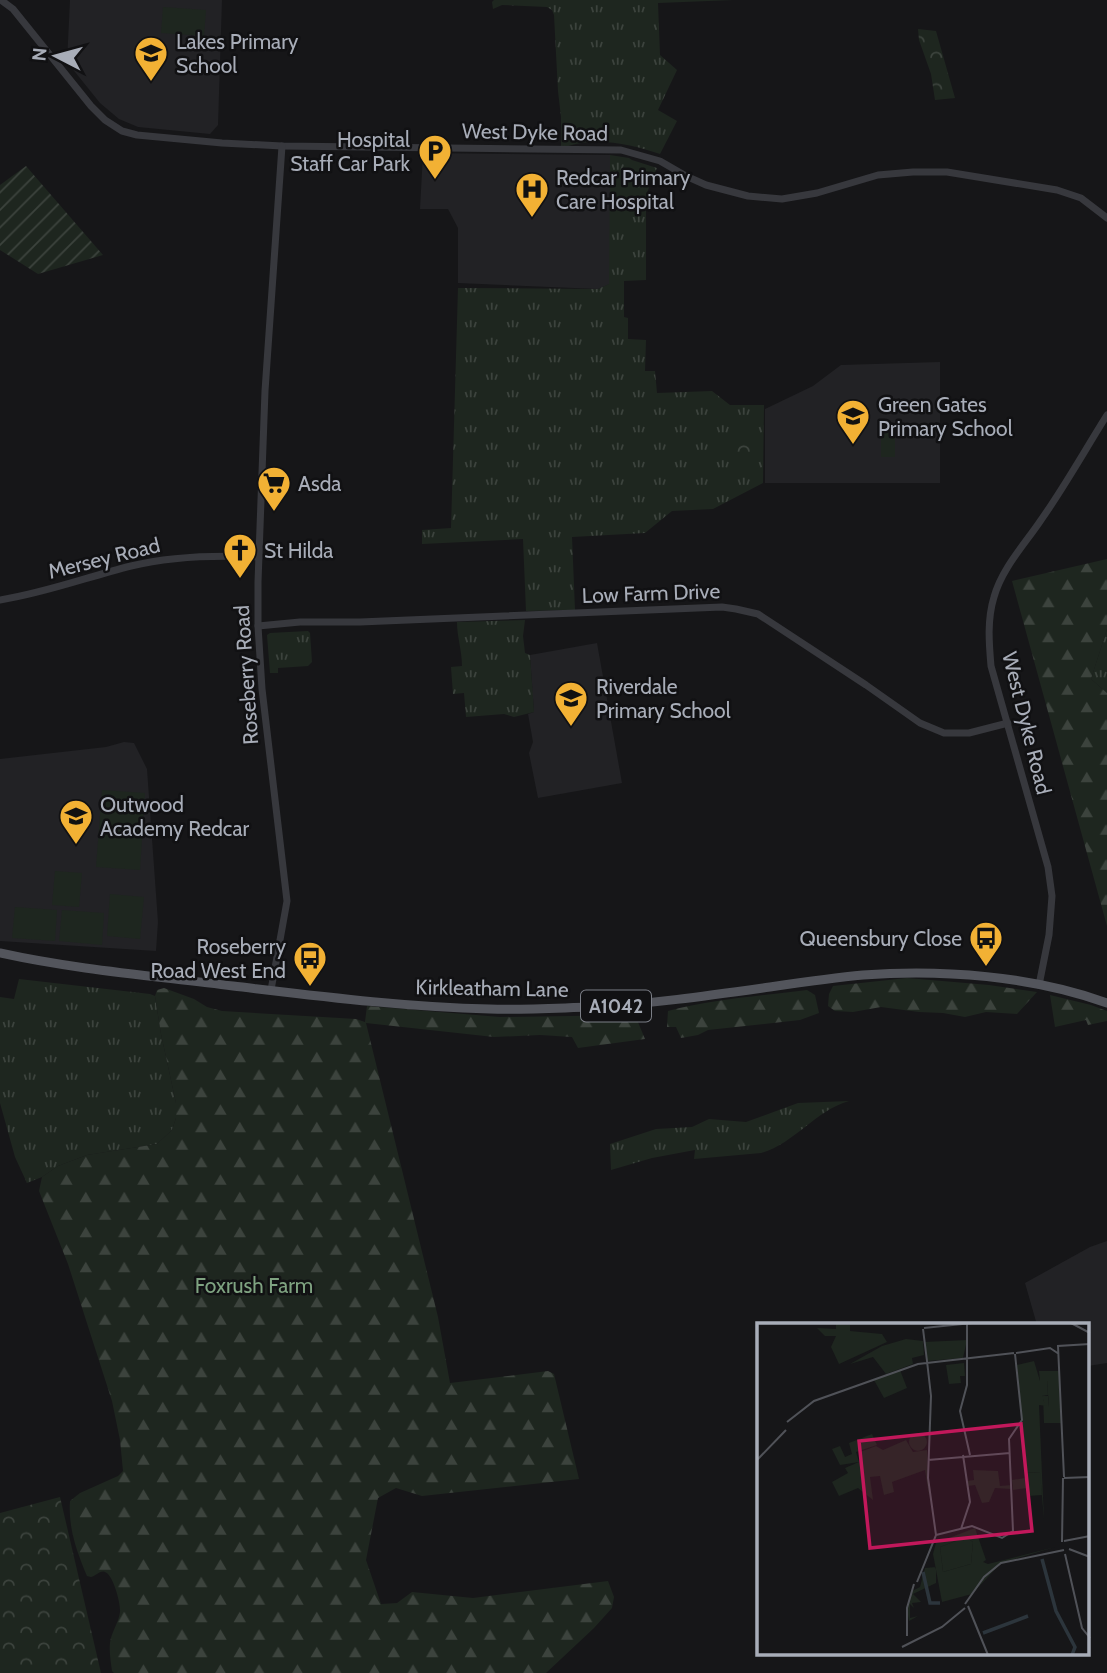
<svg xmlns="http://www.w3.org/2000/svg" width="1107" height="1673" font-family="Cabin,sans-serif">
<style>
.built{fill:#222225}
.grass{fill:url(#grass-tufts)}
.forest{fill:url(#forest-firs)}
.park{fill:url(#park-crowns)}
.garden{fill:url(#garden-furrows)}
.pitch{fill:#1e261f}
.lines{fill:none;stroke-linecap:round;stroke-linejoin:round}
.tertiary{stroke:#37383d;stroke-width:7}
.primary{stroke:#53555c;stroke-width:9}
.labels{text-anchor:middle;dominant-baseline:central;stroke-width:5;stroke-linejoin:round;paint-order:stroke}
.shield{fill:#111113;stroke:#7b7e86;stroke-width:2}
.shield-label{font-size:19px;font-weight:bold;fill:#a8adb8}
.poi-label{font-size:21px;fill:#a8adb8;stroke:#111113;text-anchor:start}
.street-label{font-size:21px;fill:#a8adb8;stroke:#111113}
.park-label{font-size:21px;fill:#7fa381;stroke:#111113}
.inset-river{fill:none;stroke:#2c353c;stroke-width:3.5}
.inset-road{fill:none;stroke:#505258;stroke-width:2}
.view{fill:#c2185b;fill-opacity:0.15;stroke:#c2185b;stroke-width:3.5}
.inset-edge{fill:none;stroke:#a8adb8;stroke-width:3.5}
</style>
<defs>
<pattern id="grass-tufts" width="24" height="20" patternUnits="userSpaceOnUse" patternTransform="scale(1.75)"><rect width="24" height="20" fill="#1e261f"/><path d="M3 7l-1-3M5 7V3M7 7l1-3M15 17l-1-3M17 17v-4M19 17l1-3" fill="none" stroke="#3c433d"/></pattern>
<pattern id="forest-firs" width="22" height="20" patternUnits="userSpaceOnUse" patternTransform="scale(1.75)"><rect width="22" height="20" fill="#1e261f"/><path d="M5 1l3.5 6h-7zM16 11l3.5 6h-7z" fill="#3c433d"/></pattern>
<pattern id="park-crowns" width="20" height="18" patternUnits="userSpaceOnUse" patternTransform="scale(1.75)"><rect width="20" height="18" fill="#1e261f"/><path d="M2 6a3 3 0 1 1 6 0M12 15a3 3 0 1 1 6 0" fill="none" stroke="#3c433d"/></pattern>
<pattern id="garden-furrows" width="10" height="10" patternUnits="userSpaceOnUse" patternTransform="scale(1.75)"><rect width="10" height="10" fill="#1e261f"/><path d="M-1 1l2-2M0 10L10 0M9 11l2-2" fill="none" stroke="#3c433d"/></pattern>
</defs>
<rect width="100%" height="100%" fill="#161618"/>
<g class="built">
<path d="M 70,0 L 222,0 L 218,125 L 210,134 L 138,127 L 119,119 L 100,103 L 67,62 Z"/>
<path d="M 423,153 L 610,155 L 610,284 L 598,289 L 458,283 L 458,228 L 448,209 L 420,209 Z"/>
<path d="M 940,362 L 940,483 L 765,483 L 765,409 L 813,386 L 841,365 Z"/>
<path d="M 597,643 L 622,783 L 538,798 L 529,753 L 533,742 L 528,714 L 534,712 L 530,655 Z"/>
<path d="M 124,742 L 134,743 L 147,769 L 158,922 L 156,951 L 0,941 L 0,759 L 106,747 Z"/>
<path d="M 1107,1241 L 1107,1363 L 1088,1366 L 1088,1325 L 1037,1325 L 1025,1283 L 1090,1247 Z"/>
</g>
<g class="grass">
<path d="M 494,0 L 733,0 L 658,3 L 660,55 L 677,70 L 658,110 L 677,121 L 660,154 C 631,144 590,135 561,149 L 561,117 L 558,91 L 554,15 L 552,10 L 547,7 L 502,5 L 493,9 L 492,2 Z"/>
<path d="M 610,155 L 629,158 L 632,160 L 657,168 L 646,195 L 646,280 L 624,281 L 624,317 L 628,318 L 628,339 L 646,340 L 645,371 L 655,371 L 657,393 L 712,391 L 730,405 L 764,405 L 763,483 L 713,509 L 672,511 L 645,533 L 572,537 L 575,610 L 526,611 L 523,539 L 422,544 L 422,530 L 451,528 L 458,288 L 598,289 L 609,284 Z"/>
<path d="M 525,620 L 523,636 L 525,653 L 530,655 L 534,712 L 514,717 L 504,714 L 466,717 L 464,693 L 453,694 L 451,667 L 462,666 C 462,650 457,637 457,622 Z"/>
<path d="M 1107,629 L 1107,693 L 1091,679 Z"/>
<path d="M 308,631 L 310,633 L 312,662 L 308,666 L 278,668 L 278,673 L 270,673 L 267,635 L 270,633 Z"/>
<path d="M 19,979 L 150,994 L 155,996 L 161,1034 L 176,1103 L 176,1118 L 172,1130 L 157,1144 L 87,1155 L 58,1166 L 42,1177 L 27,1183 L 15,1157 L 0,1103 L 0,997 L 14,999 Z"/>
<path d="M 849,1101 C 816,1110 794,1144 761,1153 L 694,1159 L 695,1150 L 652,1158 L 611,1170 L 610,1144 L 656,1129 L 692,1127 L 709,1119 L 746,1122 L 798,1103 Z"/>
</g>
<g class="forest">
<path d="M 1107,559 L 1107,629 L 1091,679 L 1107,693 L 1107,926 L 1012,581 Z"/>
<path d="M 907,978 L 989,985 L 1037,992 L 1017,1014 L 986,1012 L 965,1017 L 943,1013 L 919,1012 L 881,1007 L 853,1012 L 835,1011 L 828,1006 L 829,994 L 833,986 Z"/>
<path d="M 164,988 L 194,999 L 207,1007 L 222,1011 L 356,1019 L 365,1022 L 367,1006 L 500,1017 L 635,1015 L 645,1039 L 578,1048 L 572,1037 L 540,1035 L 494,1037 L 366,1023 L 438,1317 L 450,1383 L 540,1372 L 548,1371 L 554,1374 L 579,1479 L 422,1496 L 396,1488 L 378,1498 L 366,1560 L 381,1604 L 397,1603 L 412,1592 L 473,1598 L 608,1581 L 614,1597 L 612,1608 L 594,1628 L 546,1673 L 114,1673 L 112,1671 C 111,1662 109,1652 110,1643 C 111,1633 119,1622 120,1612 C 121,1604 113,1574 105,1572 C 100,1570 96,1576 91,1577 L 87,1576 C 77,1552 68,1528 70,1501 L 80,1493 L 118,1476 L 123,1471 L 120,1440 L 112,1401 L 68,1264 L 39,1191 L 42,1177 L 58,1166 L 87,1155 L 157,1144 L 172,1130 L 176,1118 L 176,1103 L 161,1034 L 155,996 L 157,990 Z"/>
<path d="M 807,990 L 815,995 L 819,1013 L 800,1020 L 708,1030 L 698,1035 L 681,1038 L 676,1027 L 667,1027 L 668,1011 C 713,999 761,996 807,990 Z"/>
<path d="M 1050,995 L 1091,1005 L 1107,1011 L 1107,1021 L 1088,1025 L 1086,1020 L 1055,1027 Z"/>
</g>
<g class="park">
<path d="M 918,29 L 936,31 L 955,98 L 935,100 L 931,74 L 919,40 Z"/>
<path d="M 741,436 L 755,436 L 755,455 L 726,454 L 727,438 L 740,438 Z"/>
<path d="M 60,1497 L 101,1673 L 0,1673 L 0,1513 Z"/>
</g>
<path class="garden" d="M 26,166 L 103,255 L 38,274 L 0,250 L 0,185 Z"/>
<g class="pitch">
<path d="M 163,7 L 206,10 L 204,36 L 161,33 Z"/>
<path d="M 895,430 L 895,457 L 881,457 L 881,431 Z"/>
<path d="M 102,790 L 145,793 L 140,870 L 96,867 Z"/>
<path d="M 55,871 L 82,873 L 79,907 L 52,905 Z"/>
<path d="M 110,894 L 144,897 L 140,939 L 107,936 Z"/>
<path d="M 15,907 L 57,910 L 55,941 L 12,938 Z"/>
<path d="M 62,910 L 104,913 L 102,945 L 59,941 Z"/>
</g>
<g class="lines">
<g class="tertiary">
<path d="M 1,0 L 13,9 L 91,106 L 105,120 L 122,131 L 137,135 L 222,143 L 282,146 L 621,150 L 660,161 L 686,176 L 706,185 L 748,196 L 782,199 L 817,193 L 878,175 L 913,172 L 947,172 L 1057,190 L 1081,198 L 1107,218"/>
<path d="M 0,600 C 45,593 87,577 131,566 C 172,556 217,555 259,557"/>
<path d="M 258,626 L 300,622 L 360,622 L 722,607 L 736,609 L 758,614 L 866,685 L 920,723 L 944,733 L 969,733 L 1008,723"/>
<path d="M 1039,985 L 1049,935 L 1052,896 L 1048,867 L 991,666 C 989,643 987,620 994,597 C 1002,568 1025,544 1041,520 C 1065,486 1085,450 1107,415"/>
<path d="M 271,990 L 287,901 L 262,689 L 258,626 L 258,582 L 265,391 L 282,146"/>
</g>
<path class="primary" d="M 0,953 C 77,970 155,976 233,986 C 318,996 404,1007 490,1009 C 523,1010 557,1008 591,1007 C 649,1004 706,996 763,988 C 797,983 830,978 863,975 C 942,969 1033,976 1107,1003"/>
</g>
<defs>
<symbol id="school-pin" viewBox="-11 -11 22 30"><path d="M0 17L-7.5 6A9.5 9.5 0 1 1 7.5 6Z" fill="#f2b134" stroke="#111113"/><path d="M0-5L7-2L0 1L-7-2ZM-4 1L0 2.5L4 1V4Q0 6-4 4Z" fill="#111"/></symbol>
<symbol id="parking-pin" viewBox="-11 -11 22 30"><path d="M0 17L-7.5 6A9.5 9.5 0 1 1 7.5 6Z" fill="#f2b134" stroke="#111113"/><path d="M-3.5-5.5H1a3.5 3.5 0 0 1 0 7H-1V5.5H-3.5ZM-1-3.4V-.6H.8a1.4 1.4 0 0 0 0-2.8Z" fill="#111"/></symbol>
<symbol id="hospital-pin" viewBox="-11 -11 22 30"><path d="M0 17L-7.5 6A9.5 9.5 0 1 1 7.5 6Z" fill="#f2b134" stroke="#111113"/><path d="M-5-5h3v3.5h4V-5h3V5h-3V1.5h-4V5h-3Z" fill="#111"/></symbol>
<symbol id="supermarket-pin" viewBox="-11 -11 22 30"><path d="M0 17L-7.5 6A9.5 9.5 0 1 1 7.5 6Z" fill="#f2b134" stroke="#111113"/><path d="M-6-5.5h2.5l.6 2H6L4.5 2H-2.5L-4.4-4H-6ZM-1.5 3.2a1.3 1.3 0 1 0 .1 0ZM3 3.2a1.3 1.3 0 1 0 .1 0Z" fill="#111"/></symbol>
<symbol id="church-pin" viewBox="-11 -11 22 30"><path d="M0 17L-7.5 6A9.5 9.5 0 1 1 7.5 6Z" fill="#f2b134" stroke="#111113"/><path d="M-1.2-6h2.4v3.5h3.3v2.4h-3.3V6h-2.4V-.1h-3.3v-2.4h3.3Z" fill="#111"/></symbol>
<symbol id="bus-pin" viewBox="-11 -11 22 30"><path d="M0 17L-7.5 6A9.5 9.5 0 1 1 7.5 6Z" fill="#f2b134" stroke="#111113"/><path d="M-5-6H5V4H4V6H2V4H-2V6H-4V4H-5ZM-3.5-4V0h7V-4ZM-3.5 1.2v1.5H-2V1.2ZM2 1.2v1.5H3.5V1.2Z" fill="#111"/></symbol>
</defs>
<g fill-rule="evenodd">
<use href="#school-pin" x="132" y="34" width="38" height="52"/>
<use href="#parking-pin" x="416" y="132" width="38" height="52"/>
<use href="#hospital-pin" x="513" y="170" width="38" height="52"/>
<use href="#school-pin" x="834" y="397" width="38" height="52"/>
<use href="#supermarket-pin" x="255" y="464" width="38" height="52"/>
<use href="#church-pin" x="221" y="531" width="38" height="52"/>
<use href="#school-pin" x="552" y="679" width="38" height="52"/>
<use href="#school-pin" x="57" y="797" width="38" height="52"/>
<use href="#bus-pin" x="967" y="919" width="38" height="52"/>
<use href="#bus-pin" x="291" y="939" width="38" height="52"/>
</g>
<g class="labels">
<rect class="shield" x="581" y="990.5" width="70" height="31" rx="5"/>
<g class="shield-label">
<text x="616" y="1006">A1042</text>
</g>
<g class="poi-label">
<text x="176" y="41">Lakes Primary<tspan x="176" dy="24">School</tspan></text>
<text x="410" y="139" text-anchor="end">Hospital<tspan x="410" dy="24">Staff Car Park</tspan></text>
<text x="556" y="177">Redcar Primary<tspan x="556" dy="24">Care Hospital</tspan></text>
<text x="878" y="404">Green Gates<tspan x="878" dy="24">Primary School</tspan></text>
<text x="298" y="483">Asda</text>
<text x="264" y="550">St Hilda</text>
<text x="596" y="686">Riverdale<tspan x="596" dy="24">Primary School</tspan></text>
<text x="100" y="804">Outwood<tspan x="100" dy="24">Academy Redcar</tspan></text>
<text x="962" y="938" text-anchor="end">Queensbury Close</text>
<text x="286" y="946" text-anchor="end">Roseberry<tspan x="286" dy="24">Road West End</tspan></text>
</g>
<g class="street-label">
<text transform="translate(535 132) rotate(1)">West Dyke Road</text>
<text transform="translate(104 558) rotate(-14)">Mersey Road</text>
<text transform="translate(651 593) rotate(-2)">Low Farm Drive</text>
<text transform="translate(246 675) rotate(-94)">Roseberry Road</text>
<text transform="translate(1027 723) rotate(76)">West Dyke Road</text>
<text transform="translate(492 988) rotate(1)">Kirkleatham Lane</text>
</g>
<g class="park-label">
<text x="254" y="1285">Foxrush Farm</text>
</g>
</g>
<g transform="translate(757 1323)">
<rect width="332" height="332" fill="#161618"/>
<path d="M 207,40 L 208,53 L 203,53 L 204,60 L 192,61 L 189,42 ZM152 119a9 9 0 1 1 18 0a9 9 0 1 1-18 0ZM 216,147 L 241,148 L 243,163 L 255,162 L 254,166 L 238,165 L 232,179 L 225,180 L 218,162 L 211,163 L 210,158 L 217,157 ZM 269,149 L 284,150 L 285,172 L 271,173 L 270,165 L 256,167 L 255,157 L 268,155 ZM 209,214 L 216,219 L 214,241 L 186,249 L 183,224 Z" fill="#1e261f"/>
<path d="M 149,117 L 156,129 L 170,127 L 172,173 L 168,147 L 135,159 L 137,169 L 127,172 L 123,153 L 113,154 L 116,177 L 101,165 L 82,173 L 75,159 L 91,150 L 88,145 L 102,139 L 103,129 L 119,123 L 126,127 ZM 218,205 L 229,237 L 226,239 L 231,241 L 298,224 L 244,240 L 215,271 L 185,279 L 176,231 L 179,220 ZM 209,214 L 216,219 L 214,241 L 186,249 L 183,224 ZM 179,244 L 179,260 L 156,271 L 164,279 L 155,280 L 157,285 L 153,281 L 153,295 L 161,293 L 152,298 L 150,287 L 155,268 L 163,264 L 168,245 Z" fill="#1e261f" fill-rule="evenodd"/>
<path d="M 282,48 L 302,48 L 303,84 L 292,84 L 290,58 L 283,58 Z" fill="#1e261f"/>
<path d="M 79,1 L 93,2 L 93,8 L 125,11 L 130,19 L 82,41 L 74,24 L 79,13 L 68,13 L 60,5 L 79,6 ZM 149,16 L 166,18 L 167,32 L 155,35 L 156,41 L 129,51 L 116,34 L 93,41 L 125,23 ZM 210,17 L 206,35 L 170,38 L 167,19 ZM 143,47 L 150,65 L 127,75 L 117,57 ZM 286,73 L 291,73 L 292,84 L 303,84 L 304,100 L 287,100 ZM 115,111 L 120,122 L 99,129 L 102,139 L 83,142 L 75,126 L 83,123 L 88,134 L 95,131 L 92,120 Z" fill="#1e261f"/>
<path d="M 277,38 L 283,58 L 290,58 L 291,72 L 285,73 L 290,74 L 286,77 L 290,83 L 282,82 L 287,197 L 283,150 L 270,149 L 260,42 Z" fill="#1e261f"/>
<path class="inset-river" d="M 285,236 L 299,288 L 318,324 L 315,332M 166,249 L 173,280 L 183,280M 226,310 L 271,293"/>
<path class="inset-road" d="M 210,0 L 210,62 L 203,88 L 213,132M 314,0 L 333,10M 167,5 L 215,0M 166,6 L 170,38M 259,30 L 293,25 L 302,31M 30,99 L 57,78 L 161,41 L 257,30M 0,137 L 29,107M 171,137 L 253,130M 307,154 L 301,23 L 333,21M 307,155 L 333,154M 204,206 L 213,179 L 206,132M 179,212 L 215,203 L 245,215 L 256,208 L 252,116 L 265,97 L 258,31M 307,218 L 333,213M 305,219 L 306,155M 312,226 L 333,234M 308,231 L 325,305 L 333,315M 160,259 L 179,212 L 171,155 L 174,73 L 170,38M 208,281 L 227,254 L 244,240 L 307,227M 211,283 L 231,332M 150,313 L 150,285 L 157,261M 145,324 L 185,304 L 208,285"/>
<path class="view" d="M 264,101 L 275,208 L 113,225 L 102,118 Z"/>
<rect width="332" height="332" class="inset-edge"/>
</g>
<g transform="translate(56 56) rotate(276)" stroke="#111113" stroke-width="5" paint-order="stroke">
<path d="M0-5L12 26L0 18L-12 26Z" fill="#a8adb8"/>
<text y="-10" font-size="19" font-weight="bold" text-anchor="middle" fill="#a8adb8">N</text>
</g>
</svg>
